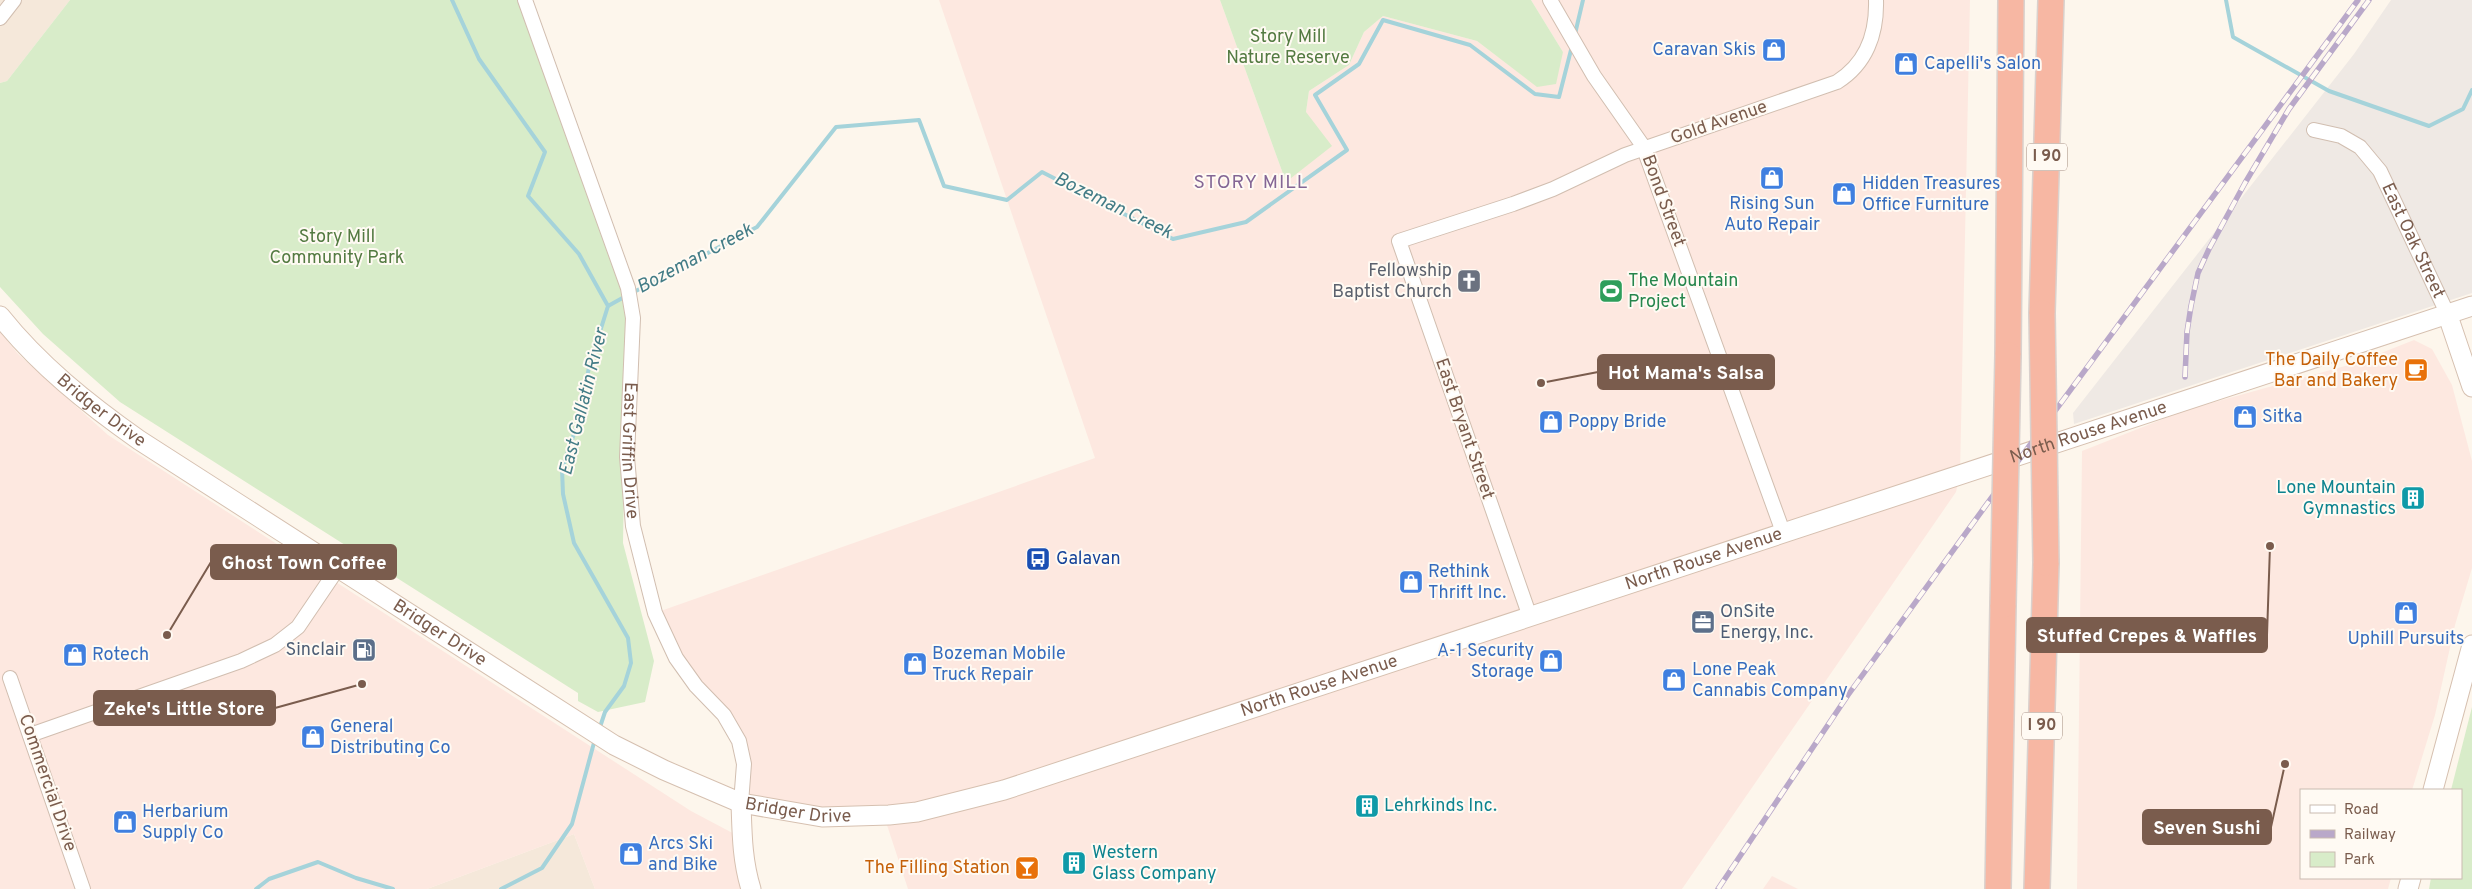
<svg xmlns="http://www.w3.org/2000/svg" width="2472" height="889" font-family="Overpass,sans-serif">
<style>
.residential{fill:#f5e8da}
.commercial{fill:#fde8e0}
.industrial{fill:#efe9e4}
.green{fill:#d8ecc9}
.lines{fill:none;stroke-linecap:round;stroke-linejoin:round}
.stream{stroke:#a5d3da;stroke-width:4}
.street-casing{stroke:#d1beb0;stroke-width:16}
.secondary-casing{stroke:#d6c0b0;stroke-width:21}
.highway-casing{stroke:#dad1cd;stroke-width:28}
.street{stroke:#fff;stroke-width:14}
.secondary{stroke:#fff;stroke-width:19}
.highway{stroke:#f7b7a3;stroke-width:25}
.rail-casing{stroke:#b9a8c9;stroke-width:5.5}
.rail{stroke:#fffaf3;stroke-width:4;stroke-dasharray:11;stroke-linecap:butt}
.highway-bridge-casing{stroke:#dad1cd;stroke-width:28;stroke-linecap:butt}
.highway-bridge{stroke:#f7b7a3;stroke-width:25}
.labels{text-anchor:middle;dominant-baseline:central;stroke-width:4;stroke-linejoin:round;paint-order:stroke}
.shield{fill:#fffaf3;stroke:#a28b7f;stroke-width:1}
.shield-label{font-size:16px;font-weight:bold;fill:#7a5c4d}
.park-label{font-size:18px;fill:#537a41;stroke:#fffaf3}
.shop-label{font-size:18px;fill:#366cbe;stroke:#fffaf3;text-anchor:start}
.street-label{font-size:18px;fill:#7a5c4d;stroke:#fffaf3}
.worship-label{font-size:18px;fill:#5b616d;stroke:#fffaf3;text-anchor:end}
.leisure-label{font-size:18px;fill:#27864d;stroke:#fffaf3;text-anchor:start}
.food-label{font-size:18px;fill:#c56008;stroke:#fffaf3;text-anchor:end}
.culture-label{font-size:18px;fill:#0d838f;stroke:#fffaf3;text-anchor:start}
.transit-label{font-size:18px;fill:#164399;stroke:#fffaf3;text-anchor:start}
.service-label{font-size:18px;fill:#4e5e75;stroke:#fffaf3;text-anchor:start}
.neighbourhood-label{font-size:19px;letter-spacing:1px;fill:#846695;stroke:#fffaf3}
.water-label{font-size:19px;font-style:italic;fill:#437c86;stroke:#fffaf3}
.leader{fill:none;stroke:#7a5c4d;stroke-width:2}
.callout-dot{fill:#7a5c4d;stroke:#fffaf3;stroke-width:2}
.callout{fill:#7a5c4d;stroke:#7a5c4d;stroke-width:2}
.callout-label{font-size:19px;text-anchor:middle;font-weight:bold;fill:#fff}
</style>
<rect width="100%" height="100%" fill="#fdf6ec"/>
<g class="residential">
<path d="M 0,0 L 70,0 L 7,81 L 0,83 Z"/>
<path d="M 574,834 L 595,889 L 427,889 Z"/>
</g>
<g class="commercial">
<path d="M 939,0 L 1220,0 L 1286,182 L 1306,112 L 1309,91 L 1349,65 L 1364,32 L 1383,16 L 1477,41 L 1538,87 L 1563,52 L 1531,0 L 1970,0 L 1960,474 L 1956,492 L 1682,889 L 908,889 L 884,816 L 741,803 L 739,741 L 696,686 L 655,613 L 1095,458 Z"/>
<path d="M 0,332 L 18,354 L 108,435 L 691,811 L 742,838 L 743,889 L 595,889 L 574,834 L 427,889 L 0,889 Z"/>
<path d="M 2414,340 L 2432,349 L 2452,385 L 2472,461 L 2472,568 L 2455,625 L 2435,715 L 2412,790 L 2301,790 L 2301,878 L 2391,878 L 2388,889 L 2077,889 L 2082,451 L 2186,410 L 2356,363 Z"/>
<path d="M 1772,876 L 1798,889 L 1763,889 Z"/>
</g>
<path class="industrial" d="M 2391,0 L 2472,0 L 2472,293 L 2074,424 L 2073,413 L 2354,54 Z"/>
<g class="green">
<path d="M 70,0 L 518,0 L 620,282 L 627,317 L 623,543 L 654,661 L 645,702 L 598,712 L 578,701 L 578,693 L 120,402 L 43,334 L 0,287 L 0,83 L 7,81 Z"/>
<path d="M 1220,0 L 1531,0 L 1563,52 L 1556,84 L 1537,87 L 1477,41 L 1383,16 L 1364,32 L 1349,65 L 1309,91 L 1306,112 L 1332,146 L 1286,182 Z"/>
<path d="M 2472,707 L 2472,889 L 2429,889 L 2431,878 L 2461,878 L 2461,790 L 2451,790 Z"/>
</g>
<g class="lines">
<g class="stream">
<path d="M 452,0 L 479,59 L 545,152 L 528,196 L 579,254 L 608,306 L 589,367 L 580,416 L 562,469 L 563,494 L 574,543 L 628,638 L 631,663 L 624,686 L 605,712 L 599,730"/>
<path d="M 2226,0 L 2233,37 L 2329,91 L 2429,126 L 2463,109 L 2472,90"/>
<path d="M 1575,34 L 1583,0"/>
<path d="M 632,293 L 757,227 L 836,127 L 919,120 L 944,186 L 1007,200 L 1042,172 L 1173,239 L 1246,222 L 1347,150 L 1315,95 L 1359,64 L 1383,20 L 1470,45 L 1535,94 L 1559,97 L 1572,46"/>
<path d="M 608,306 L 626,296"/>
<path d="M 256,889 L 269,879 L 318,862 L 356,878 L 393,889"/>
<path d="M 501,889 L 542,868 L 572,824 L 595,739"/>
</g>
<defs>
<g id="street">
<path id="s1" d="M 525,0 L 628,288 L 633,318 L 627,457 L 633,526 L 655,613 L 676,658 L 696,686 L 724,715 L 739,741 L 744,764 L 741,803"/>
<path d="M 1550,0 L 1594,76 L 1643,146 L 1783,532"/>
<path d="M 0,18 L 14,0"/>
<path id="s2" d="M 2314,130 L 2341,136 L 2360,147 L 2380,171 L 2447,313"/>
<path d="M 1530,617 L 1399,241 L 1513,204 L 1553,189 L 1625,155 L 1837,82 C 1866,64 1877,34 1876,0"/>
<path d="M 10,678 L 83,889"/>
<path d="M 30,735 L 241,661 L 275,645 L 298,627 L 338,568"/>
</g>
<g id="secondary">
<path d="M 2447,313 L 2472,387"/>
<path id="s3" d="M 0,316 C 39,365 88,404 139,440 L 614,745 L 664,770 L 741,803 L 822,817 L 889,815 L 917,812 L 1004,790 L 2472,306"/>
<path d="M 2433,790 L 2472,645"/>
<path d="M 741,803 C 742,832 742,860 751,889"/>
<path d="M 2408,889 L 2411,878"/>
</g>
<g id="highway">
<path d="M 2042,313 L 2051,0"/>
<path d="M 2008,355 L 2011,0"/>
<path d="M 1998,889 L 2003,605"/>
<path d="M 2037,889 L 2046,563"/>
</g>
</defs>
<use href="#street" class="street-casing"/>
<use href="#secondary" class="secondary-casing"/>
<use href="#highway" class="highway-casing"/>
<use href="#street" class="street"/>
<use href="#secondary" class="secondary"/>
<use href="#highway" class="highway"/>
<defs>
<g id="rail">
<path d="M 2185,377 L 2187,332 L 2191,306 L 2198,273 L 2209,249 L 2245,183 L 2289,109 L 2369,0"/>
<path d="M 1718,889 L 1848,695 L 2024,453 L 2358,0"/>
</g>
</defs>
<use href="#rail" class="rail-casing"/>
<use href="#rail" class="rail"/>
<defs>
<g id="highway-bridge">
<path d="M 2042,313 L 2046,563"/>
<path d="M 2003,605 L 2008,355"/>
</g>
</defs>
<use href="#highway-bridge" class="highway-bridge-casing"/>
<use href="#highway-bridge" class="highway-bridge"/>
</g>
<defs>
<symbol id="shop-square" viewBox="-11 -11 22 22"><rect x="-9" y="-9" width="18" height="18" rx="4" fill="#3f7fe0" stroke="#fffaf3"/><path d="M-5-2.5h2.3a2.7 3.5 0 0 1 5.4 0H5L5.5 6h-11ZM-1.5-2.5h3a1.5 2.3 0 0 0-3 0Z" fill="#fff"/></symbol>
<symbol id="church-square" viewBox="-11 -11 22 22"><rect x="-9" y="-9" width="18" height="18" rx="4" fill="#6b7280" stroke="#fffaf3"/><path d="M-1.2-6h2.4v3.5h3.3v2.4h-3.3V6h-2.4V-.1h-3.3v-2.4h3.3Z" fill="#fff"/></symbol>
<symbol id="stadium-square" viewBox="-11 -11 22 22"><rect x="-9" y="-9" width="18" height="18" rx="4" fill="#2e9e5b" stroke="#fffaf3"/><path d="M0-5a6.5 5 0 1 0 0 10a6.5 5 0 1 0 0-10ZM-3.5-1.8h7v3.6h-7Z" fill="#fff"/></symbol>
<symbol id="cafe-square" viewBox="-11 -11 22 22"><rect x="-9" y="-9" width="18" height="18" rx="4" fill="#e8710a" stroke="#fffaf3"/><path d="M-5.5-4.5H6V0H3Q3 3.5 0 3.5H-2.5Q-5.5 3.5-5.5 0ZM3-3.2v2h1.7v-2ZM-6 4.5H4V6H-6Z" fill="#fff"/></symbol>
<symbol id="building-square" viewBox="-11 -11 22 22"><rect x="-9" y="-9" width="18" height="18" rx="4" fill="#0f9aa8" stroke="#fffaf3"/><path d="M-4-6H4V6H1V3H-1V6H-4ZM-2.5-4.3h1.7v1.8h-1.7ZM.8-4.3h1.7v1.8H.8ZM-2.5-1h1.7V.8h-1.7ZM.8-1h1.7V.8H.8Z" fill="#fff"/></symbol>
<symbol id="bus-square" viewBox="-11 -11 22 22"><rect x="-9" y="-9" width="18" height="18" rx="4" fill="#1a4fb4" stroke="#fffaf3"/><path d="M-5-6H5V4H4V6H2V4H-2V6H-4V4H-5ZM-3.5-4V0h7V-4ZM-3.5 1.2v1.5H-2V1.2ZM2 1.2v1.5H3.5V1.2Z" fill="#fff"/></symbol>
<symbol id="office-square" viewBox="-11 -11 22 22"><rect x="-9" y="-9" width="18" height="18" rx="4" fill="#5c6f8a" stroke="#fffaf3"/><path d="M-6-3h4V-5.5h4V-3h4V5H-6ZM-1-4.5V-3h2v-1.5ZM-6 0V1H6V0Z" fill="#fff"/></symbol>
<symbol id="fuel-square" viewBox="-11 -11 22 22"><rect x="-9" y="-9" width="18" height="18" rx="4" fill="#5c6f8a" stroke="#fffaf3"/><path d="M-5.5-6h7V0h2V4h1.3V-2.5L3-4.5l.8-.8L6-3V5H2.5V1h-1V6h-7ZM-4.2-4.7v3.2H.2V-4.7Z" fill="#fff"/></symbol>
<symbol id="bar-square" viewBox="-11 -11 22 22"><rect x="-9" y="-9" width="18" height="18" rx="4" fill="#e8710a" stroke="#fffaf3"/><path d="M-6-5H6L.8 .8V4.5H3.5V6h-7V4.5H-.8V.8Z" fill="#fff"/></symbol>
</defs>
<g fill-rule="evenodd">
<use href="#shop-square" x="1760" y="36" width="28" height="28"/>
<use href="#shop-square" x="1892" y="50" width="28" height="28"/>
<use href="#shop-square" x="1758" y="164" width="28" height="28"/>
<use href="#shop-square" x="1830" y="180" width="28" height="28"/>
<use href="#church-square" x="1455" y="267" width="28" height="28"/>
<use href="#stadium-square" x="1597" y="277" width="28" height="28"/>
<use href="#cafe-square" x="2402" y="356" width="28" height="28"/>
<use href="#shop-square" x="2231" y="403" width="28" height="28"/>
<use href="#shop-square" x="1537" y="408" width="28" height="28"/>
<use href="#building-square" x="2399" y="484" width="28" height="28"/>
<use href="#bus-square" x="1024" y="545" width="28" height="28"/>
<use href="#shop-square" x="1397" y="568" width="28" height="28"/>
<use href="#shop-square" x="2392" y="599" width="28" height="28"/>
<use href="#office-square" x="1689" y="608" width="28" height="28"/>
<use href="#fuel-square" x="350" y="636" width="28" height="28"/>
<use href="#shop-square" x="61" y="641" width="28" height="28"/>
<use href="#shop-square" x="1537" y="647" width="28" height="28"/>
<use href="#shop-square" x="901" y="650" width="28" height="28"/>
<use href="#shop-square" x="1660" y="666" width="28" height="28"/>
<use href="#shop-square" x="299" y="723" width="28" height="28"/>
<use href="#building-square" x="1353" y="792" width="28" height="28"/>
<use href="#shop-square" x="111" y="808" width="28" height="28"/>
<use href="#shop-square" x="617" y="840" width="28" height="28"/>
<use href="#building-square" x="1060" y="849" width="28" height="28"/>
<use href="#bar-square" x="1013" y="854" width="28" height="28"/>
</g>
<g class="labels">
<g class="shield">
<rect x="2027" y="143.5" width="40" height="27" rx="4"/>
<rect x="2022" y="712.5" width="40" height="27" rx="4"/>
</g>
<g class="shield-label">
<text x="2047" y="157">I 90</text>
<text x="2042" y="726">I 90</text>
</g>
<g class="park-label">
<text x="1288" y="37">Story Mill<tspan x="1288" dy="21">Nature Reserve</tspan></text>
<text x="337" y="237">Story Mill<tspan x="337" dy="21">Community Park</tspan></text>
</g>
<g class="shop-label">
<text x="1756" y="50" text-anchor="end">Caravan Skis</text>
<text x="1924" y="64">Capelli's Salon</text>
<text x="1862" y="184">Hidden Treasures<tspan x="1862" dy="21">Office Furniture</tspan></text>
<text x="1772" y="204" text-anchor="middle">Rising Sun<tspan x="1772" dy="21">Auto Repair</tspan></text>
<text x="2262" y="417">Sitka</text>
<text x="1568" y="422">Poppy Bride</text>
<text x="1428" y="572">Rethink<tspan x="1428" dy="21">Thrift Inc.</tspan></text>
<text x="2406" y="639" text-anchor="middle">Uphill Pursuits</text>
<text x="1534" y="651" text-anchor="end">A-1 Security<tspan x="1534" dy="21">Storage</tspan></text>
<text x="932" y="654">Bozeman Mobile<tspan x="932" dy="21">Truck Repair</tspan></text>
<text x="92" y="655">Rotech</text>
<text x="1692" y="670">Lone Peak<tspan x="1692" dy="21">Cannabis Company</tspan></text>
<text x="330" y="727">General<tspan x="330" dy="21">Distributing Co</tspan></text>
<text x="142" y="812">Herbarium<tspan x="142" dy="21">Supply Co</tspan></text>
<text x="648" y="844">Arcs Ski<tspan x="648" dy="21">and Bike</tspan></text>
</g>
<g class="street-label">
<text transform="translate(1719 123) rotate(-19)">Gold Avenue</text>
<text transform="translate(1663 201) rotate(70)">Bond Street</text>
<text stroke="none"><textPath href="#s2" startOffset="158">East Oak Street</textPath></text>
<text stroke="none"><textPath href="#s3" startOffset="139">Bridger Drive</textPath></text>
<text transform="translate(1464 429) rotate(71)">East Bryant Street</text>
<text stroke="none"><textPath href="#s3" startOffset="2300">North Rouse Avenue</textPath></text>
<text stroke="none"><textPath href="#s1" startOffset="469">East Griffin Drive</textPath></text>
<text stroke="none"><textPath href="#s3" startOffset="1895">North Rouse Avenue</textPath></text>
<text stroke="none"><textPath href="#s3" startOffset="544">Bridger Drive</textPath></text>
<text stroke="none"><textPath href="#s3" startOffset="1490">North Rouse Avenue</textPath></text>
<text transform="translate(47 783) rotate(71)">Commercial Drive</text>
<text stroke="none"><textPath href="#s3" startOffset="949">Bridger Drive</textPath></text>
</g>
<g class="worship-label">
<text x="1452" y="271">Fellowship<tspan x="1452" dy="21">Baptist Church</tspan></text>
</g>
<g class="leisure-label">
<text x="1628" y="281">The Mountain<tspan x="1628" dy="21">Project</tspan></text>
</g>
<g class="food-label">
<text x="2398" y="360">The Daily Coffee<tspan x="2398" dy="21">Bar and Bakery</tspan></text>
<text x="1010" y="868">The Filling Station</text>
</g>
<g class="culture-label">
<text x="2396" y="488" text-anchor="end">Lone Mountain<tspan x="2396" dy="21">Gymnastics</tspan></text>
<text x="1384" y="806">Lehrkinds Inc.</text>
<text x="1092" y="853">Western<tspan x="1092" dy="21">Glass Company</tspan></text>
</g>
<g class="transit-label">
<text x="1056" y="559">Galavan</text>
</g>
<g class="service-label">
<text x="1720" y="612">OnSite<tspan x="1720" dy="21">Energy, Inc.</tspan></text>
<text x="346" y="650" text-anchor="end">Sinclair</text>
</g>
<g class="neighbourhood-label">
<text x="1251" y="183">STORY MILL</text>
</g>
<g class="water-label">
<text transform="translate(1113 206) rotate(26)">Bozeman Creek</text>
<text transform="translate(695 259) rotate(-28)">Bozeman Creek</text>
<text transform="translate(584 402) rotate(-76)">East Gallatin River</text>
</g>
</g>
<path class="leader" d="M1541 383L1598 372M167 635L211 562M2270 546L2267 635M362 684L275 708M2285 764L2271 827"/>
<g class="callout-dot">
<circle cx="1541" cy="383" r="5"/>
<circle cx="167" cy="635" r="5"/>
<circle cx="2270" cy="546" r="5"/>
<circle cx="362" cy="684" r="5"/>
<circle cx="2285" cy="764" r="5"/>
</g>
<g class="callout">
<rect x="1598" y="355" width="176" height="34" rx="5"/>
<rect x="211" y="545" width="185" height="34" rx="5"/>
<rect x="2027" y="618" width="240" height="34" rx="5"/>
<rect x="94" y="691" width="181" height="34" rx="5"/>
<rect x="2143" y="810" width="128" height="34" rx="5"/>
</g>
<g class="callout-label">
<text x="1686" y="379">Hot Mama's Salsa</text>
<text x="304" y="569">Ghost Town Coffee</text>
<text x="2147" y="642">Stuffed Crepes &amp; Waffles</text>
<text x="184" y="715">Zeke's Little Store</text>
<text x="2207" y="834">Seven Sushi</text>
</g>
<rect x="2300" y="789" width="162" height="90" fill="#fffaf3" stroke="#cabbb1"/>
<rect x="2310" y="805" width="25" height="8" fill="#ffffff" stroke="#cabbb1"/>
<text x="2344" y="814" font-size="15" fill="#7a5c4d">Road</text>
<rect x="2310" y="830" width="25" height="8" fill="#b9a8c9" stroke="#cabbb1"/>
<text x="2344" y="839" font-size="15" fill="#7a5c4d">Railway</text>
<rect x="2310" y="852" width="25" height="15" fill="#d8ecc9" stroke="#cabbb1"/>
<text x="2344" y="864" font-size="15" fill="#7a5c4d">Park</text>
</svg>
